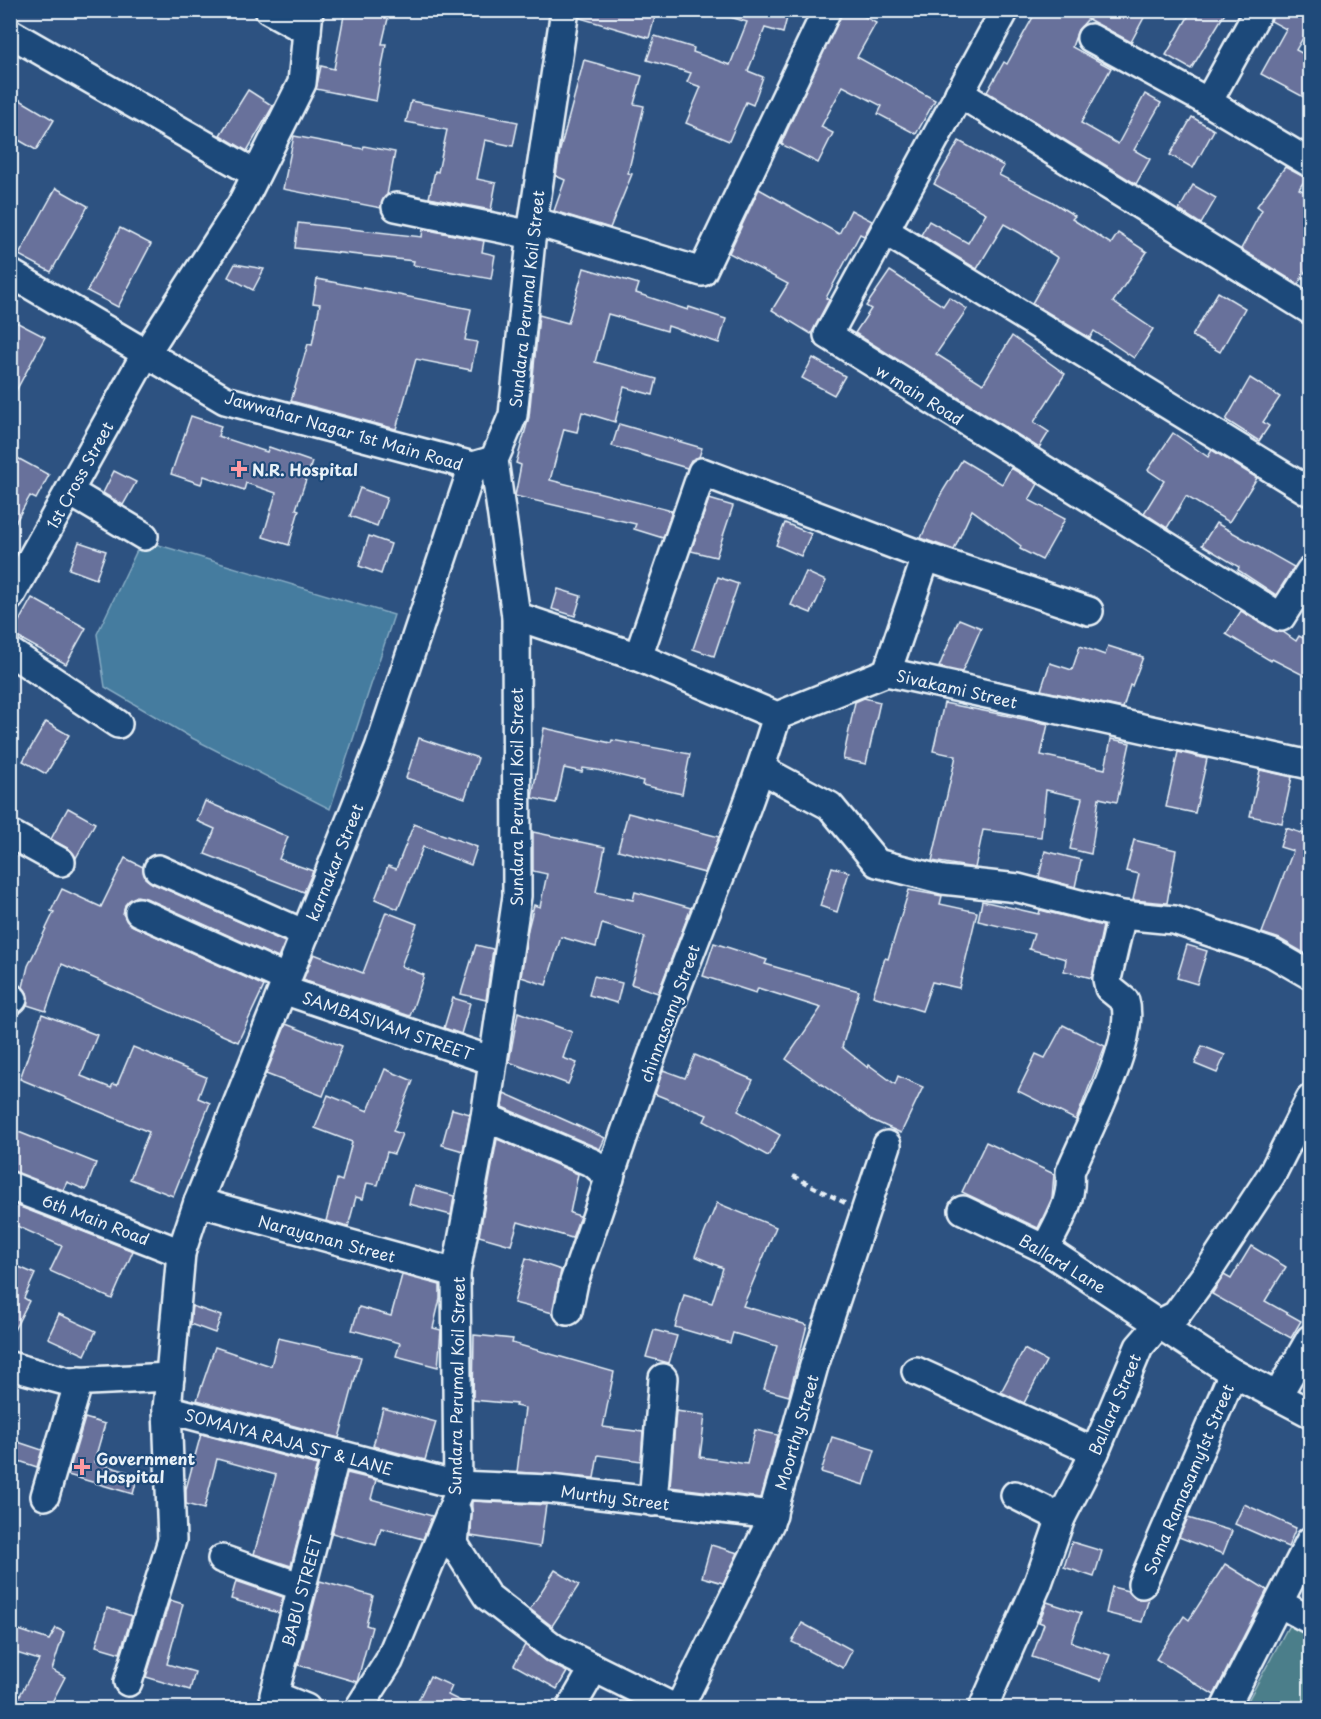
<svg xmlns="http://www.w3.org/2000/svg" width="1321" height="1719" font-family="'Playpen Sans',sans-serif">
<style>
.green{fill:#4c7e8a;stroke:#9ab8c1;stroke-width:1.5}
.water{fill:#447c9f;stroke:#86abc3;stroke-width:1.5}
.building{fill:#67719b;stroke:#e8f1f8;stroke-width:1.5}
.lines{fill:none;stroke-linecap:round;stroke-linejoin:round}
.minor-casing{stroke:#e8f1f8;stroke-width:32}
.path{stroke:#e8f1f8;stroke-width:4;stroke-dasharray:6 4.5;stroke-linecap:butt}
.minor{stroke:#1f4a7a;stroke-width:27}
.poi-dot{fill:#ff9aa2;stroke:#1f4a7a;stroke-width:2}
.labels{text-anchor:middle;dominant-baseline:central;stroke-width:4.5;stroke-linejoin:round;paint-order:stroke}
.street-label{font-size:16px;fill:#e8f1f8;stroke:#1f4a7a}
.poi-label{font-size:16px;font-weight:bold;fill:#e8f1f8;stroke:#1f4a7a;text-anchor:start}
</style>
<rect width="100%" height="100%" fill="#2d5281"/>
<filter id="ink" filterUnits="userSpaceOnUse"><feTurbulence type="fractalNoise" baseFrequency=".0167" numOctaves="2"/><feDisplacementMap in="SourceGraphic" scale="12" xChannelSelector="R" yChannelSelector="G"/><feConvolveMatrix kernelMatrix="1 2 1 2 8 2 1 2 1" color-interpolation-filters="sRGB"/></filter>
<g filter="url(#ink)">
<path class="green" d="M 1294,1616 L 1310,1624 L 1310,1708 L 1244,1708 Z"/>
<path class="water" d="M 142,540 L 394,615 L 330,809 L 192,738 L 105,687 L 97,634 Z"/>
<g class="building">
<path d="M 345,10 L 390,10 L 382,44 L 386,44 L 376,101 L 316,89 L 321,66 L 334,69 Z"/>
<path d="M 580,10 L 657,10 L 649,38 L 580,18 Z"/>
<path d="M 723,10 L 789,10 L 783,33 L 765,28 L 748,71 L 763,77 L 753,105 L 746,102 L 729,141 L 686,123 L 701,87 L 687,82 L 691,73 L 647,60 L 655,36 L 694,48 L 693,52 L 730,65 L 747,22 L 723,15 Z"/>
<path d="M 842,10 L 853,10 L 876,23 L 857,57 L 935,100 L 916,134 L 878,114 L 882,106 L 843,86 L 821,127 L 833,133 L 818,163 L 781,144 Z"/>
<path d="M 1037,10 L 1148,10 L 1131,42 L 1088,19 L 1078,30 L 1072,47 L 1111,68 L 1081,123 L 1118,144 L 1145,94 L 1161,103 L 1134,150 L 1150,159 L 1136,184 L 987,92 L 1004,62 L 1007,64 Z"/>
<path d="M 1192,10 L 1227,10 L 1191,69 L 1166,55 Z"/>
<path d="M 1275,10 L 1311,10 L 1311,24 L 1296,50 L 1311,58 L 1311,101 L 1261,74 L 1286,29 L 1271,21 Z"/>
<path d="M 584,60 L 642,76 L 634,104 L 644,106 L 628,173 L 632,174 L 610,228 L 554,211 L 565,180 L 556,176 L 560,150 Z"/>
<path d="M 248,90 L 273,106 L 247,151 L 220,135 Z"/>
<path d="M 10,94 L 54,120 L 36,150 L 10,135 Z"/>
<path d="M 411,101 L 518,122 L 513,146 L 485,140 L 477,179 L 496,183 L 491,210 L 429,198 L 435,171 L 438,172 L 447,130 L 406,122 Z"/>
<path d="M 1192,117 L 1214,130 L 1193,168 L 1170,155 Z"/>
<path d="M 294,136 L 363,149 L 364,146 L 395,152 L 387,195 L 381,208 L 283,189 Z"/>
<path d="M 959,141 L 1004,166 L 999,175 L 1051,201 L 1075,216 L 1072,219 L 1111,244 L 1118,233 L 1147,252 L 1113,302 L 1153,329 L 1134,358 L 1094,331 L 1090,338 L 1032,303 L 1058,258 L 1020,233 L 1004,224 L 977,269 L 921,235 L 929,221 L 968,243 L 986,213 L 934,184 Z"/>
<path d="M 1285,167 L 1306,178 L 1299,189 L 1311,195 L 1311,261 L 1298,284 L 1241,249 L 1262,210 L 1257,206 Z"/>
<path d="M 1193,185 L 1216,198 L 1201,224 L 1179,210 Z"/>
<path d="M 56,188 L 88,206 L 51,272 L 19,255 Z"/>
<path d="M 759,189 L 839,234 L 851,210 L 872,221 L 864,236 L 860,234 L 826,298 L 829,300 L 811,334 L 772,310 L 788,284 L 729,253 Z"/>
<path d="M 298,223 L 422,237 L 423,229 L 484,241 L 482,252 L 495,255 L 491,279 L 413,265 L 414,261 L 295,248 Z"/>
<path d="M 120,228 L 151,244 L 118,307 L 87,291 Z"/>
<path d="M 235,264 L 264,269 L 253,290 L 228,277 Z"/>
<path d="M 584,268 L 639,284 L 636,293 L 688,310 L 689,307 L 726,319 L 719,343 L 668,326 L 667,331 L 608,314 L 595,362 L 657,379 L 653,395 L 624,387 L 615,422 L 582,412 L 577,432 L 564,429 L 550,480 L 672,511 L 663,538 L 634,529 L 636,524 L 515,496 L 521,465 L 516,463 L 529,417 L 539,315 L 568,323 Z"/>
<path d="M 890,271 L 943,306 L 949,297 L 967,309 L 936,354 L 983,384 L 1012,336 L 1065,374 L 1034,422 L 1049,432 L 1039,448 L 855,333 L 871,309 L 866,306 Z"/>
<path d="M 317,279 L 471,309 L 465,340 L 477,342 L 471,370 L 416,359 L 396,429 L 291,401 L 308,344 L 312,345 L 320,304 L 313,303 Z"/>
<path d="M 1218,292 L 1245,308 L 1220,352 L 1192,336 Z"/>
<path d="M 16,322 L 45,337 L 10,402 L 10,333 Z"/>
<path d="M 813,358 L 845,376 L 834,395 L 802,378 Z"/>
<path d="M 1250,378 L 1280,397 L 1263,422 L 1269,426 L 1259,441 L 1226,420 Z"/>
<path d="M 191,416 L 221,426 L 218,436 L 267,452 L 269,447 L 312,462 L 296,509 L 299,510 L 289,545 L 263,537 L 276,493 L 246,483 L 244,490 L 204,476 L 201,484 L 171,474 Z"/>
<path d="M 619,424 L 702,448 L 699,457 L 691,460 L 687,468 L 612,446 Z"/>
<path d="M 1173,433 L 1208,457 L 1212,450 L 1257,478 L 1229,522 L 1186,496 L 1167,528 L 1144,513 L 1164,481 L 1148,470 Z"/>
<path d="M 10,454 L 49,475 L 36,499 L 30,496 L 10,532 Z"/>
<path d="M 962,460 L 1002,484 L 1011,468 L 1038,484 L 1029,500 L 1065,519 L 1042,560 L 1020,549 L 1021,546 L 972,510 L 954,550 L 921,538 L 941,494 Z"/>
<path d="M 114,471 L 136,482 L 123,505 L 103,493 Z"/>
<path d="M 360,488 L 387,498 L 377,526 L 350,516 Z"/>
<path d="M 709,499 L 733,506 L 716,557 L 691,551 Z"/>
<path d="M 785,523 L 811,534 L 801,556 L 776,545 Z"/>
<path d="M 1216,523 L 1294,567 L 1276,595 L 1238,570 L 1239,567 L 1202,545 Z"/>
<path d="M 369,536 L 391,544 L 381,574 L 359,566 Z"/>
<path d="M 79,542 L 106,551 L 96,579 L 69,569 Z"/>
<path d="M 806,572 L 826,581 L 811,613 L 791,605 Z"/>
<path d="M 718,577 L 738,584 L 714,656 L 693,649 Z"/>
<path d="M 558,589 L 581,596 L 575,616 L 552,609 Z"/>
<path d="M 32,598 L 86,628 L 66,664 L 12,634 Z"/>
<path d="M 1241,611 L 1273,630 L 1283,632 L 1296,641 L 1299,636 L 1311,642 L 1311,679 L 1272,659 L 1271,661 L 1226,634 Z"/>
<path d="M 959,619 L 981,628 L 962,672 L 939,667 Z"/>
<path d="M 1080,646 L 1105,655 L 1108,646 L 1143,657 L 1132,686 L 1130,685 L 1123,708 L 1041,690 L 1050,663 L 1072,670 Z"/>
<path d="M 864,698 L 880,702 L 866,764 L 843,759 L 855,702 Z"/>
<path d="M 944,703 L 1048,724 L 1041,755 L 1105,769 L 1111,739 L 1130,743 L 1117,802 L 1099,798 L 1091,854 L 1070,849 L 1082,798 L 1046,790 L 1041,837 L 983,830 L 975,868 L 932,861 L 956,756 L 933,751 Z"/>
<path d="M 46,722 L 69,735 L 46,774 L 23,761 Z"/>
<path d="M 544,728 L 611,743 L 612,740 L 690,754 L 682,794 L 642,785 L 643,781 L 597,770 L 583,768 L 582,772 L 564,768 L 556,803 L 532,798 Z"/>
<path d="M 419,738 L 478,758 L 465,798 L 406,778 Z"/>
<path d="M 1178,752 L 1207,759 L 1195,813 L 1166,807 Z"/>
<path d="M 1260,770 L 1292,777 L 1282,823 L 1250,816 Z"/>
<path d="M 205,801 L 288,837 L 279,859 L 313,871 L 304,892 L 205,854 L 215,829 L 197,821 Z"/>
<path d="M 68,808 L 95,823 L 76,858 L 69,849 L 51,839 Z"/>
<path d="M 628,813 L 719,837 L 705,873 L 618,850 Z"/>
<path d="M 414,824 L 477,847 L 471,865 L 423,847 L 398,909 L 375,899 L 388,866 L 396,869 Z"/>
<path d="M 1286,828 L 1311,836 L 1311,957 L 1280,939 L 1262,933 L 1293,851 L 1280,847 Z"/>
<path d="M 533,832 L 605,847 L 596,892 L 633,900 L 635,892 L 691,908 L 658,993 L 631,984 L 645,937 L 602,924 L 596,947 L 561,937 L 546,985 L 521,977 L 528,929 L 534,905 L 540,907 L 547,874 L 533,871 Z"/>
<path d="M 1134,840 L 1176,850 L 1167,903 L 1133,900 L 1139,874 L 1126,871 Z"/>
<path d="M 1045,851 L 1081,860 L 1075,887 L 1039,877 Z"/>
<path d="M 125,858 L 143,867 L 145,878 L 152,883 L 285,942 L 278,958 L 146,898 L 137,896 L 125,905 L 123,914 L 133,926 L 264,986 L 238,1042 L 62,964 L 46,1011 L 27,1005 L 27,993 L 23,987 L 28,966 L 54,912 L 51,911 L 62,889 L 101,907 Z"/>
<path d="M 832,867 L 849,872 L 837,912 L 820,906 Z"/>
<path d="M 909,890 L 942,896 L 940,904 L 977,912 L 959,988 L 932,982 L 922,1011 L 873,996 L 885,958 L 888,959 Z"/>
<path d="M 982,901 L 1039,914 L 1040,910 L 1103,926 L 1092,978 L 1064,971 L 1066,959 L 1029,949 L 1034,934 L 978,921 Z"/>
<path d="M 386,912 L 417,924 L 401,966 L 424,975 L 410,1016 L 303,980 L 314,954 L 363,973 Z"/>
<path d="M 714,943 L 767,960 L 765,964 L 859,991 L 842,1047 L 868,1068 L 869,1065 L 895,1084 L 898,1076 L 923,1087 L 901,1133 L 872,1120 L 786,1059 L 821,1008 L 758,988 L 756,993 L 703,976 Z"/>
<path d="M 476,945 L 493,949 L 486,1000 L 461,994 Z"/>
<path d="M 1187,945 L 1207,951 L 1197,984 L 1177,978 Z"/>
<path d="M 594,976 L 622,983 L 617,1003 L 589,995 Z"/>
<path d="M 453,998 L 470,1003 L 461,1034 L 444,1028 Z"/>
<path d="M 518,1012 L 572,1032 L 563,1058 L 577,1063 L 568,1084 L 509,1062 Z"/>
<path d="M 42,1014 L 97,1035 L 81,1076 L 111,1088 L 113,1084 L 117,1085 L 133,1047 L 206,1077 L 198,1098 L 210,1103 L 173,1196 L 130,1179 L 149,1132 L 20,1079 Z"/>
<path d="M 286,1024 L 342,1046 L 323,1096 L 266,1074 Z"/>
<path d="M 1063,1025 L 1105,1046 L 1076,1120 L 1018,1091 L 1036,1054 L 1045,1058 Z"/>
<path d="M 1202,1046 L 1225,1055 L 1217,1073 L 1195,1064 Z"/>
<path d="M 695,1055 L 753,1080 L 738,1111 L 780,1135 L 768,1156 L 704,1121 L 707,1115 L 655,1094 L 663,1070 L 685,1078 Z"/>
<path d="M 385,1069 L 413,1081 L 393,1131 L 402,1134 L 394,1154 L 387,1152 L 378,1185 L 367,1183 L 363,1199 L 356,1197 L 348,1227 L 326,1221 L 337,1179 L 342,1181 L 352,1142 L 315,1128 L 328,1095 L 368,1111 Z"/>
<path d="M 504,1093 L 605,1138 L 600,1149 L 502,1107 Z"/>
<path d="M 452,1109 L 470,1114 L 463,1151 L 442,1145 Z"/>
<path d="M 16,1131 L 96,1163 L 86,1190 L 67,1182 L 63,1190 L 10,1171 L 10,1144 Z"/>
<path d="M 497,1139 L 578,1174 L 570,1213 L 580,1216 L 572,1238 L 518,1222 L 511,1245 L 479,1236 Z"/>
<path d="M 986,1142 L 1054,1174 L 1052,1198 L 1038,1228 L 962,1192 Z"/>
<path d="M 414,1185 L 454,1196 L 451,1215 L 409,1204 Z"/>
<path d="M 10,1203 L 133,1251 L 112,1299 L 50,1271 L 62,1246 L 10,1223 Z"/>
<path d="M 717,1203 L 776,1227 L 743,1306 L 807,1325 L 789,1396 L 764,1389 L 777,1346 L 733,1333 L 730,1343 L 675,1327 L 684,1295 L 712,1303 L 723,1268 L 695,1256 Z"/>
<path d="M 1251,1246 L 1286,1267 L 1265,1301 L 1301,1321 L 1291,1338 L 1212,1294 L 1224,1275 L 1231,1279 Z"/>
<path d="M 526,1258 L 561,1270 L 553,1313 L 514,1303 Z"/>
<path d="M 10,1263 L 35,1274 L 24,1298 L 29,1301 L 10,1338 Z"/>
<path d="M 402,1275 L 440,1285 L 440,1299 L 433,1328 L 441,1330 L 438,1367 L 396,1356 L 400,1343 L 352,1330 L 359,1307 L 391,1316 Z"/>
<path d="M 192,1306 L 221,1316 L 215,1333 L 190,1324 Z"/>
<path d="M 59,1314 L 96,1331 L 85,1355 L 48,1338 Z"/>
<path d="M 654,1330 L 677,1336 L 669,1363 L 646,1357 Z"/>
<path d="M 474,1335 L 513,1339 L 512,1343 L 614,1372 L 603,1427 L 643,1432 L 641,1461 L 598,1455 L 594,1478 L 517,1472 L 525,1408 L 515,1406 L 516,1404 L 473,1400 Z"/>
<path d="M 278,1338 L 361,1357 L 339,1438 L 197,1400 L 215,1347 L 271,1366 Z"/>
<path d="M 1024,1349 L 1046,1361 L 1024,1403 L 1001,1392 Z"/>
<path d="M 383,1408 L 436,1422 L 425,1460 L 373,1446 Z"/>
<path d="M 676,1411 L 705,1415 L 700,1457 L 747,1464 L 755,1430 L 778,1435 L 761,1498 L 670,1487 Z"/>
<path d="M 85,1418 L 105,1424 L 94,1462 L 138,1475 L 133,1494 L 68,1475 Z"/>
<path d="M 201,1434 L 317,1465 L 291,1566 L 254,1554 L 276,1475 L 217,1459 L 204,1509 L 186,1504 L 186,1489 Z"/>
<path d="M 832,1437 L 875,1450 L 864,1485 L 821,1472 Z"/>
<path d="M 15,1441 L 42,1450 L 37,1467 L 10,1458 Z"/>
<path d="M 347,1473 L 376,1480 L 371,1499 L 432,1516 L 423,1539 L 381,1528 L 376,1545 L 332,1533 Z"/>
<path d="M 472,1501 L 546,1505 L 540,1547 L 471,1536 Z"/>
<path d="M 1244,1504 L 1296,1528 L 1288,1547 L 1235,1524 Z"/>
<path d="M 1188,1518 L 1232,1531 L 1223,1554 L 1179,1537 Z"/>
<path d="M 1072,1542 L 1102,1551 L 1094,1577 L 1064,1567 Z"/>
<path d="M 711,1545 L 738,1553 L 723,1583 L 702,1577 Z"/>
<path d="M 1225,1564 L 1267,1590 L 1214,1695 L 1156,1659 L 1184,1616 L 1189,1620 Z"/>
<path d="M 555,1570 L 579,1585 L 552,1626 L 530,1609 Z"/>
<path d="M 236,1581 L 283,1597 L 279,1613 L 231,1599 Z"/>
<path d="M 320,1581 L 373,1596 L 366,1625 L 372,1627 L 357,1682 L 298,1665 Z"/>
<path d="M 1112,1587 L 1128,1591 L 1136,1599 L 1149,1598 L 1142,1622 L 1106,1613 Z"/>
<path d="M 170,1600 L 183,1604 L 167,1664 L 195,1672 L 190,1690 L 146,1677 Z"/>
<path d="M 1047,1602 L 1081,1613 L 1071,1642 L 1110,1655 L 1101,1680 L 1032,1657 L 1044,1624 L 1039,1622 Z"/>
<path d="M 107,1608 L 132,1616 L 120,1653 L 96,1646 Z"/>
<path d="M 802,1623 L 852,1650 L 843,1668 L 792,1642 Z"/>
<path d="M 10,1627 L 49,1640 L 56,1628 L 64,1632 L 52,1670 L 65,1677 L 49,1708 L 13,1708 L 39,1660 L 10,1651 Z"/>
<path d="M 525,1645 L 545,1661 L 567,1672 L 557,1689 L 514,1665 Z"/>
<path d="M 430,1676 L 452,1686 L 448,1695 L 474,1708 L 435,1708 L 418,1701 Z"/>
</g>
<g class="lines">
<defs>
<g id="minor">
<path d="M 269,10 L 307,31"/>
<path d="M 1005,10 L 828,335 L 1281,617 L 1310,571"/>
<path d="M 10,33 L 256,174"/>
<path d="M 1091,38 L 1208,102 L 1310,163"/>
<path d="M 959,93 L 1310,310"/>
<path d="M 1208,102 L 1259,10"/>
<path d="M 396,207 L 532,235"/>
<path d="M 533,221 L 702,272 L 827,10"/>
<path d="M 885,231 L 1310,492"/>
<path d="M 10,273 L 225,400 L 473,466 L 490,461"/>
<path d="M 473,466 L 379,748 L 198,1202 L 181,1253 L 167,1409 L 457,1485 L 549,1489 L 773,1515"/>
<path d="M 70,492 L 144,536"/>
<path d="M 926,557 L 1089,611"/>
<path d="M 10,597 L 146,353 L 241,205 L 302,83 L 309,10"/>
<path d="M 516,616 L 638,657 L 777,716 L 887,672 L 1310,765"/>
<path d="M 10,652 L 118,724"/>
<path d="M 638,657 L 702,472 L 926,557 L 887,672"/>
<path d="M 761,769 L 830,806 L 877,863 L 943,880 L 1018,888 L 1122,915 L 1174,920 L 1272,953 L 1310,975"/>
<path d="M 10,834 L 61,862"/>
<path d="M 158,869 L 305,934"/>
<path d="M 139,912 L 287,979"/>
<path d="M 283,990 L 493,1061"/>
<path d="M 10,997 L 13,999"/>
<path d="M 485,1117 L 593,1163 L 610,1178"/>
<path d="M 10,1186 L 181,1253"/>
<path d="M 198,1202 L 456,1273"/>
<path d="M 963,1210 L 1045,1249 L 1233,1373 L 1310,1413"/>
<path d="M 1045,1249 C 1058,1223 1073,1202 1070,1172 C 1086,1132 1137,1040 1125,1001 L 1109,988 L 1107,979 L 1122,915"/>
<path d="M 568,1311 L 574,1282 C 607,1187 637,1092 673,998 C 708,904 748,813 777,716"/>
<path d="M 10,1366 L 69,1382 L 170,1377"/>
<path d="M 916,1371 L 1095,1452"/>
<path d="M 1278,1395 L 1310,1339"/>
<path d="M 1015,1495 L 1061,1518"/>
<path d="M 45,1496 L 79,1381"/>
<path d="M 653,1502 L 663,1378"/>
<path d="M 457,1512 L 454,1544 L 487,1596 L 554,1648 L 675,1708"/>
<path d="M 222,1559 L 302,1587"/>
<path d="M 1142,1584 L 1233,1373"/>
<path d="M 1279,1603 L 1310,1620"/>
<path d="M 128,1682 L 172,1540 L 167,1409"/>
<path d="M 306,1708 L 274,1695 L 336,1454"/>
<path d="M 359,1708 L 389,1661 L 458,1495 L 456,1273 L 485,1117 L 517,896 L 516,616 L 494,460 L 513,415 L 533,221 L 565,10"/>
<path d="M 571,1708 L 594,1668"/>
<path d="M 679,1708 L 770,1523 L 814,1366 L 887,1145"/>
<path d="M 983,1708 L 1038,1583 L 1061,1518 L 1095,1452 L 1139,1347 L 1160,1323 L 1176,1315 L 1209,1270 L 1272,1174 L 1310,1099"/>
<path d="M 1225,1708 L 1310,1541"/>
</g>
</defs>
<use href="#minor" class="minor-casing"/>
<path class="path" d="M 793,1176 L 845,1203"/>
<use href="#minor" class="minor"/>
</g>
</g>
<g class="poi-dot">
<path d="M236 460h6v6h6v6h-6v6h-6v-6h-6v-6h6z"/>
<path d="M79 1458h6v6h6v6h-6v6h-6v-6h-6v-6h6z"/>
</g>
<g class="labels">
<g class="street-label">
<text transform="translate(526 299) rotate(-84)">Sundara Perumal Koil Street</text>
<text transform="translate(920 394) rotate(32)">w main Road</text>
<text transform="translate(344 430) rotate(16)">Jawwahar Nagar 1st Main Road</text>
<text transform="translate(79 475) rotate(-61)">1st Cross Street</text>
<text transform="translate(957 688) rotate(13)">Sivakami Street</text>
<text transform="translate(516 797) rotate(-90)">Sundara Perumal Koil Street</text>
<text transform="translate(334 862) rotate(-68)">karnakar Street</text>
<text transform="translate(669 1013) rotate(-70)">chinnasamy Street</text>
<text transform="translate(388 1025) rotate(19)">SAMBASIVAM STREET</text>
<text transform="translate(96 1219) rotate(21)">6th Main Road</text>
<text transform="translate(327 1238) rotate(15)">Narayanan Street</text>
<text transform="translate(1063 1263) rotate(31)">Ballard Lane</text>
<text transform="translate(456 1386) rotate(-89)">Sundara Perumal Koil Street</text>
<text transform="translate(1114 1404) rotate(-67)">Ballard Street</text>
<text transform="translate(796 1432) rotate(-74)">Moorthy Street</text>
<text transform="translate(289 1441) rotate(15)">SOMAIYA RAJA ST &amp; LANE</text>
<text transform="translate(1188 1479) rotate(-67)">Soma Ramasamy1st Street</text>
<text transform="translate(615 1497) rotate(7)">Murthy Street</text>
<text transform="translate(301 1591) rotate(-75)">BABU STREET</text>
</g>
<g class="poi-label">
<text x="252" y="469">N.R. Hospital</text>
<text x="96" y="1458">Government<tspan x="96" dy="18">Hospital</tspan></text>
</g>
</g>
<rect width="1321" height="1719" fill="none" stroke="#1f4a7a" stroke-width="36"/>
<rect x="18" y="18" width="1285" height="1683" fill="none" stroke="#e8f1f8" stroke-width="2" filter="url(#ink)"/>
</svg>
